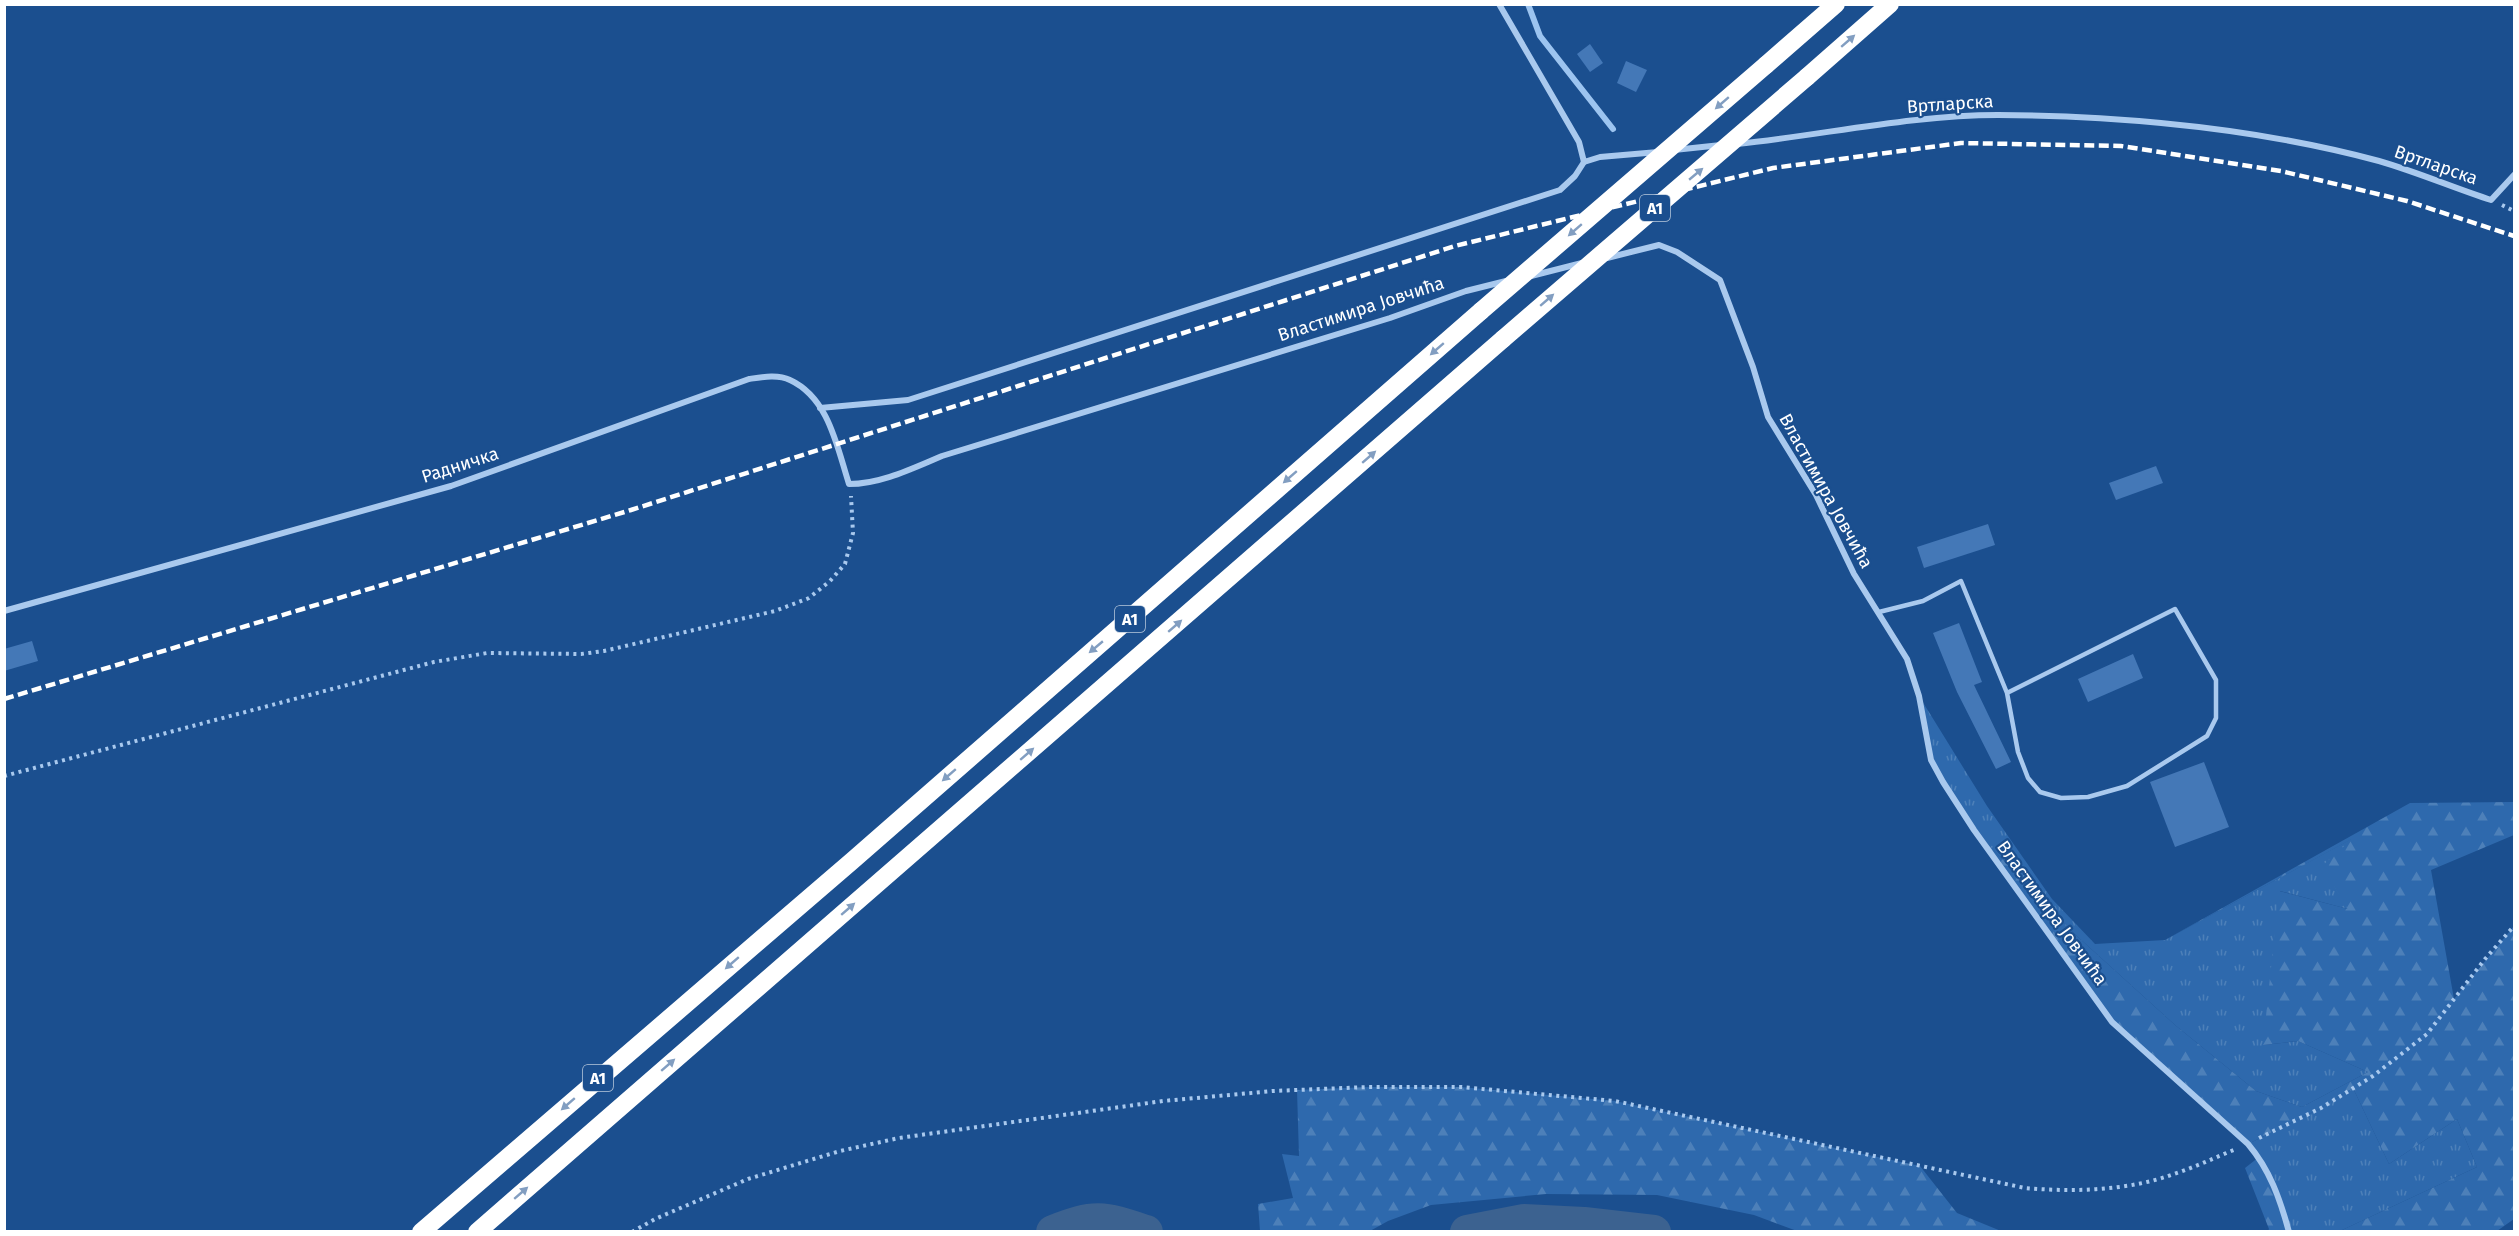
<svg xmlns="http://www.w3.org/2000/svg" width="2519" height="1236" font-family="'Fira Sans',sans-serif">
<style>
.grass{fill:url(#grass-tufts)}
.forest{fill:url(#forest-firs)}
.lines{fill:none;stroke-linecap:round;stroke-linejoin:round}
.stream{stroke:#9cc4f0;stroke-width:6}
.river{stroke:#3c6290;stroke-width:34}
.building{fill:#4478b7}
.path{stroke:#a9c9ee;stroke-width:4;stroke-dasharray:3 4.5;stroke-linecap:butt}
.service{stroke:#a9c9ee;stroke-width:4.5}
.minor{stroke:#a9c9ee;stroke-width:6}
.motorway{stroke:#fff;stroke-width:18}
.rail{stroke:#fff;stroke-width:4.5;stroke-dasharray:10 4.5;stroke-linecap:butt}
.motorway-bridge{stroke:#fff;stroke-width:18}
.oneway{fill:#829ec1}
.labels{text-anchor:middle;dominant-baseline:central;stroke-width:4.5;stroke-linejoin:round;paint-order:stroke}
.shield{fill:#1b4f8f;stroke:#bbcadd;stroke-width:1.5}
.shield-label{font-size:16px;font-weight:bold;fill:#fff}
.street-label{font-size:18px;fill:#fff;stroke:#1b4f8f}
</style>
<defs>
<pattern id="grass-tufts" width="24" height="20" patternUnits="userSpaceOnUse" patternTransform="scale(1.5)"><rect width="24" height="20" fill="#2e69ad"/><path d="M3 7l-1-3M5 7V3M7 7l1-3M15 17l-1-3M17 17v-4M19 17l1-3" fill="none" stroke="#4d80b9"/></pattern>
<pattern id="forest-firs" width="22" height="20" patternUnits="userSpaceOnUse" patternTransform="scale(1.5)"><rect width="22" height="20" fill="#2e69ad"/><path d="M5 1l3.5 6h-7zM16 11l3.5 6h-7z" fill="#4d80b9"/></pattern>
</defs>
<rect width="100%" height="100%" fill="#1b4f8f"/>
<g class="grass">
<path d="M 1919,696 L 1987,806 L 2052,899 L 2095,944 L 2165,940 L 2355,837 L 2348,909 L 2280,891 L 2264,1045 L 2298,1041 L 2368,1072 L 2302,1107 L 2256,1091 L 2175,1025 L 2078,937 L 1974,830 L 1931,760 Z"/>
<path d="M 2353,1088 L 2389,1164 L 2457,1119 L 2477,1167 L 2340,1231 L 2289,1231 L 2281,1204 L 2248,1144 L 2321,1108 Z"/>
</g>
<g class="forest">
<path d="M 2514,802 L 2514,835 L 2431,870 L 2454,999 L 2514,926 L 2514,1219 L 2497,1231 L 2340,1231 L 2477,1167 L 2457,1119 L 2389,1164 L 2353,1088 L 2321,1108 L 2248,1144 L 2112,1022 L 1974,830 L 2078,937 L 2175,1025 L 2256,1091 L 2302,1107 L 2368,1072 L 2298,1041 L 2263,1045 L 2279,891 L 2348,909 L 2322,866 L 2352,839 L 2165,940 L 2410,803 Z"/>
<path d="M 1369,1087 L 1461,1087 L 1615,1101 L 1920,1166 L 1957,1213 L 2001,1231 L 1797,1231 L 1754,1215 L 1657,1195 L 1546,1194 L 1431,1205 L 1388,1221 L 1370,1231 L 1260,1231 L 1258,1204 L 1293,1198 L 1282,1154 L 1299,1156 L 1297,1090 Z"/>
<path d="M 2259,1157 L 2289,1231 L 2268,1231 L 2269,1229 L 2245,1168 Z"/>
</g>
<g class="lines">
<path class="stream" d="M 1528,4 L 1540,36 L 1613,129"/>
<g class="river">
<path d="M 1053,1232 C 1096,1215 1103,1218 1146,1232"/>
<path d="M 1467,1232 L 1524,1221 L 1584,1224 L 1654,1232"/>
</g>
</g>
<g class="building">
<path d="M 1590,44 L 1603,63 L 1590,72 L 1577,54 Z"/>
<path d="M 1626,61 L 1647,70 L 1636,92 L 1617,83 Z"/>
<path d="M 2156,466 L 2163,483 L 2116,500 L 2109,483 Z"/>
<path d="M 1988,524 L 1995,545 L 1924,568 L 1917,547 Z"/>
<path d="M 1959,623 L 1982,682 L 1974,685 L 2011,762 L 1996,769 L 1957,692 L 1933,633 Z"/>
<path d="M 32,641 L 38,661 L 4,671 L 4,649 Z"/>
<path d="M 2133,654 L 2143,678 L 2088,702 L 2078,679 Z"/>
<path d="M 2204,762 L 2229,827 L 2175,847 L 2150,782 Z"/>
</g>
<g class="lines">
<g class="path">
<path d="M 2502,205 L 2514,211"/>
<path d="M 4,776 L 434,662 L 487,653 L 581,654 L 604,651 L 775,611 L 809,598 L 830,581 L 845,564 L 853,533 L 851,496"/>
<path d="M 2259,1138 L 2321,1108 L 2373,1076 L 2427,1034 L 2485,959 L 2514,926"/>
<path d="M 632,1232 L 655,1219 L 748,1179 L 840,1151 L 899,1138 L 1163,1101 L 1273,1091 L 1369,1087 L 1461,1087 L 1615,1101 L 2025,1188 C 2072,1192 2126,1191 2171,1175 C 2193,1168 2214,1158 2236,1149"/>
</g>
<path class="service" d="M 1879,612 L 1923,601 L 1961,581 L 2007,693 L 2018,752 L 2028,778 L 2040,792 L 2061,798 L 2088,797 L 2127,786 L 2207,736 L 2216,718 L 2216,680 L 2175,609 L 2007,693"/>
<g class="minor">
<path d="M 1499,4 L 1579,142 L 1584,162 L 1600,157 L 1658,152"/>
<path d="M 1737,144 C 1824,135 1911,115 1998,115 C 2126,116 2256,128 2379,161 C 2417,172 2454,188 2491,200 L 2514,175"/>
<path d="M 1674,150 L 1721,145"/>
<path d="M 1607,258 L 1659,245 L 1677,252 L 1720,280 L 1753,367 L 1768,417 L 1816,495 L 1854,574 L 1907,659 L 1919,696 L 1931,760 L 1943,782 L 1974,830 L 2112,1022 L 2248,1144 C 2270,1170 2280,1199 2289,1232"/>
<path d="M 1531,276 L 1582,263"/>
<path d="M 820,408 L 908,400 L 1560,190 L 1575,176 L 1584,162"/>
<path d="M 4,611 L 451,486 L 749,379 C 762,377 778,374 790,380 C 829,398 837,447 849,484 C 881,484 913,468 942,456 L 1390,318 L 1466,291 L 1506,281"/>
</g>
<g class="motorway">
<path d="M 1766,65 L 1836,4"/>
<path d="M 1807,77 L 1890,4"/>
<path d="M 421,1232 L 852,861 L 1481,311"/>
<path d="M 477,1232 L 1503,339"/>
</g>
<path class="rail" d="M 4,699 L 631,510 L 1455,246 L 1773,168 L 1961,143 L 2121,146 L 2281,171 L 2407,201 L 2514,236"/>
<g class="motorway-bridge">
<path d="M 1481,311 L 1766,65"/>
<path d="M 1503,339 L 1807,77"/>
</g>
</g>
<defs><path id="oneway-solid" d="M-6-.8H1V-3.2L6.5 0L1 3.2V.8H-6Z" transform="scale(1.5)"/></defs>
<g class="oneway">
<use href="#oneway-solid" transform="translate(1848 41) rotate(-41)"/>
<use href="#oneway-solid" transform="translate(1722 103) rotate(139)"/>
<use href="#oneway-solid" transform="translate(1696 174) rotate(-40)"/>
<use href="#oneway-solid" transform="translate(1575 230) rotate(139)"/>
<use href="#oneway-solid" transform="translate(1547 300) rotate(-41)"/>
<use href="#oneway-solid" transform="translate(1437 349) rotate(139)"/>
<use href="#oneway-solid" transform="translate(1369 457) rotate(-41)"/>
<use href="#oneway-solid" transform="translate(1290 477) rotate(139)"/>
<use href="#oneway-solid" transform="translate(1175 626) rotate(-41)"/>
<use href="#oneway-solid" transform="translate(1096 647) rotate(140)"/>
<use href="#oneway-solid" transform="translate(1027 754) rotate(-41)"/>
<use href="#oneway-solid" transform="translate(949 775) rotate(139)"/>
<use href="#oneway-solid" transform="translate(848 909) rotate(-41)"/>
<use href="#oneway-solid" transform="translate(732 963) rotate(139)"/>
<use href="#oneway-solid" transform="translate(668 1065) rotate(-41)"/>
<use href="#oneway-solid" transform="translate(568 1104) rotate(139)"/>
<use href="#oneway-solid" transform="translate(521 1193) rotate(-41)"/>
</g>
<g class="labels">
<g class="shield">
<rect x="1640" y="195" width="30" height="26" rx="4.5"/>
<rect x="1115" y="606" width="30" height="26" rx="4.5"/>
<rect x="583" y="1065" width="30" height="26" rx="4.5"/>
</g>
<g class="shield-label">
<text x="1655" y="208">A1</text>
<text x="1130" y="619">A1</text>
<text x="598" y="1078">A1</text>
</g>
<g class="street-label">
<text transform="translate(1950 104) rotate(-4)">Вртларска</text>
<text transform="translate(2436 165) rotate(19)">Вртларска</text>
<text transform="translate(1361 309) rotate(-18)">Властимира Јовчића</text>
<text transform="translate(460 465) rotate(-18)">Радничка</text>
<text transform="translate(1826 491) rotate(61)">Властимира Јовчића</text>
<text transform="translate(2052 913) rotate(54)">Властимира Јовчића</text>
</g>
</g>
<rect width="2519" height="1236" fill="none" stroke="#ffffff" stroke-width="12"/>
</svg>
